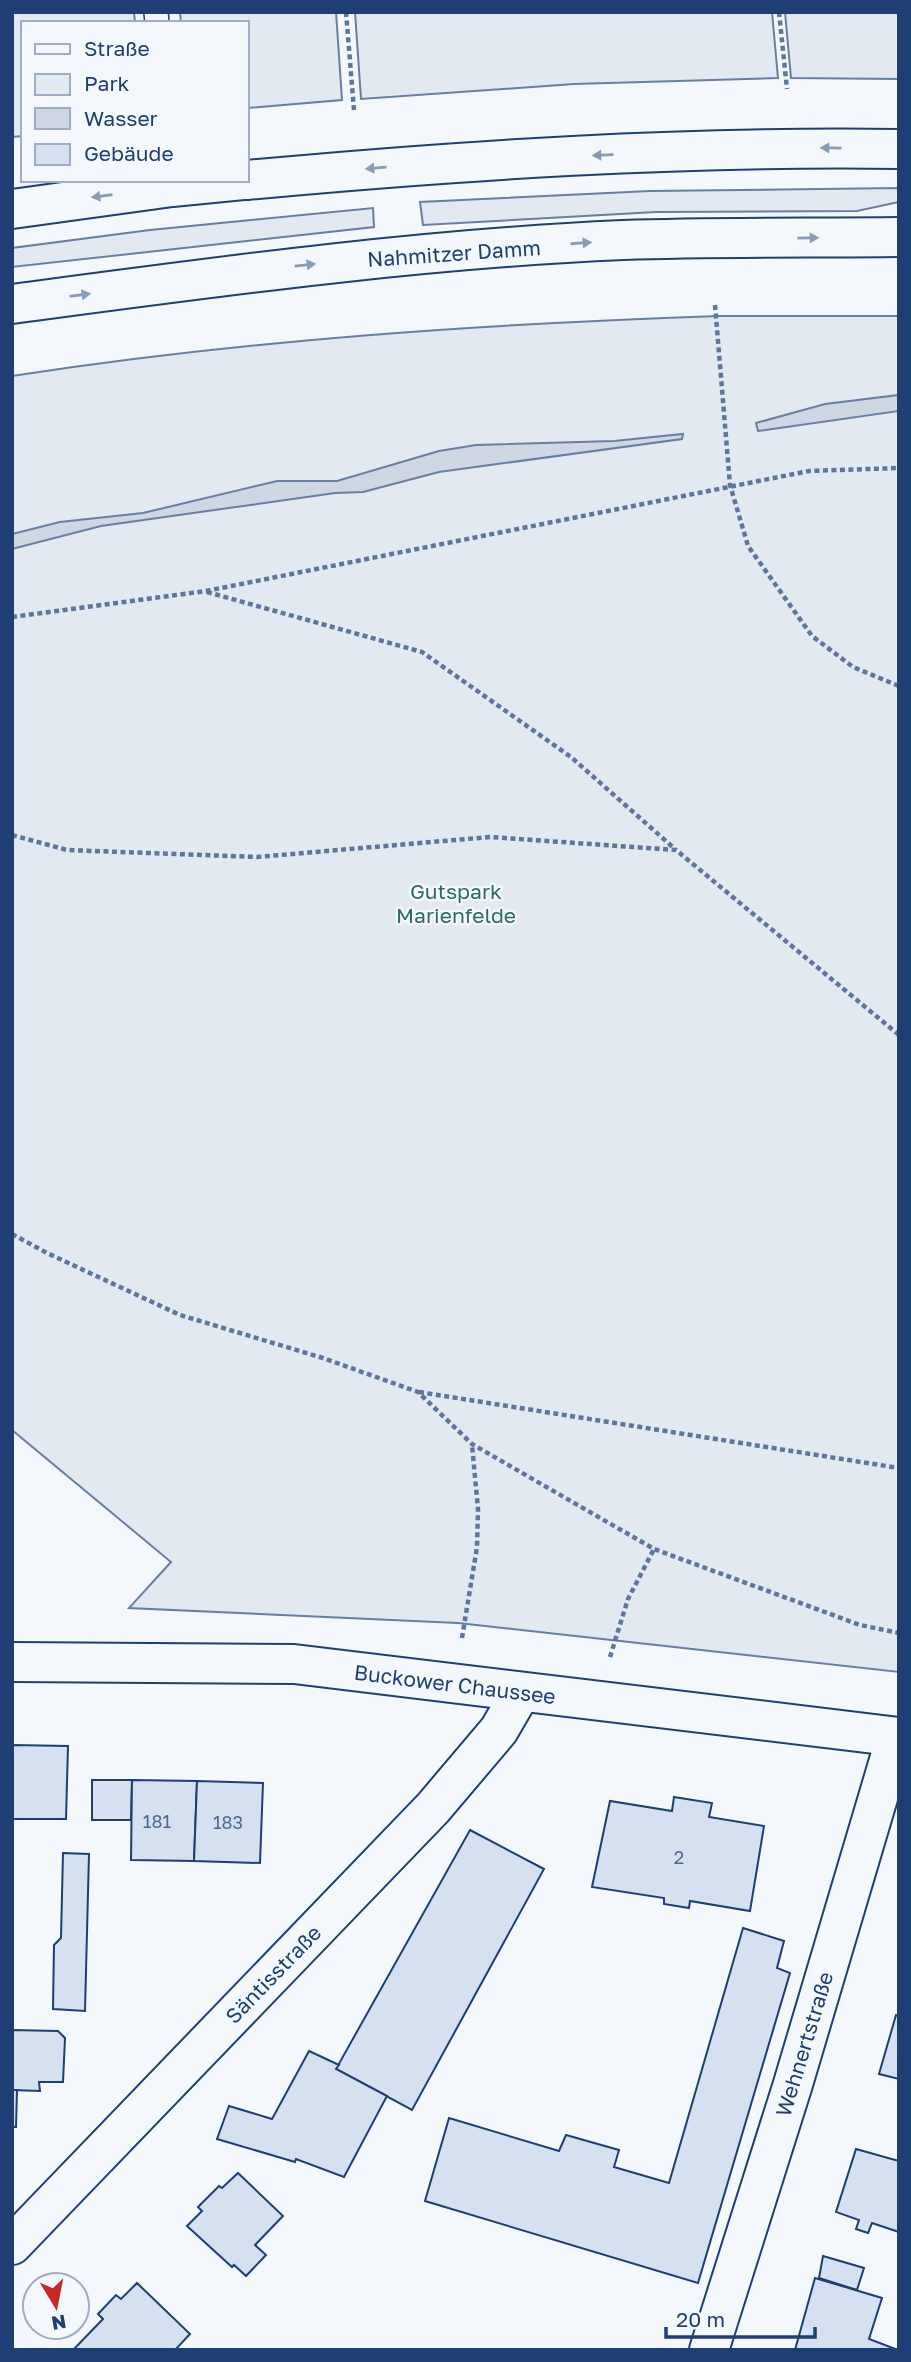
<svg xmlns="http://www.w3.org/2000/svg" width="911" height="2362" font-family="'Golos Text',sans-serif">
<style>
.green{fill:#e3e9f0;stroke:#687fa3;stroke-width:2}
.water{fill:#cfd7e4;stroke:#687fa3;stroke-width:2}
.building{fill:#d5e0f0;stroke:#1d3f73;stroke-width:2}
.lines{fill:none;stroke-linecap:round;stroke-linejoin:round}
.lane-casing{stroke:#1d3f73;stroke-width:26}
.street-casing{stroke:#1d3f73;stroke-width:42}
.secondary-casing{stroke:#1d3f73;stroke-width:42}
.path{stroke:#5e769c;stroke-width:4.5;stroke-dasharray:5 3.5;stroke-linecap:butt}
.lane{stroke:#f4f7fb;stroke-width:23}
.street{stroke:#f4f7fb;stroke-width:38}
.secondary{stroke:#f4f7fb;stroke-width:38}
.oneway{fill:#889bb7}
.labels{text-anchor:middle;dominant-baseline:central;stroke-width:5;stroke-linejoin:round;paint-order:stroke}
.number-label{font-size:18px;fill:#4b6792}
.street-label{font-size:21px;fill:#1d3f73;stroke:#f4f7fb}
.park-label{font-size:21px;fill:#2c6c60;stroke:#f4f7fb}
</style>
<rect width="100%" height="100%" fill="#f4f7fb"/>
<g class="green">
<path d="M 12,12 L 134,12 L 135,23 L 23,23 L 23,136 L 12,137 Z"/>
<path d="M 180,12 L 336,12 L 342,100 L 247,108 L 247,23 L 181,23 Z"/>
<path d="M 355,12 L 772,12 L 778,78 L 574,84 L 361,99 Z"/>
<path d="M 785,12 L 899,12 L 899,79 L 791,78 Z"/>
<path d="M 899,188 L 899,202 L 857,211 L 656,212 L 423,225 L 420,202 L 650,191 Z"/>
<path d="M 373,208 L 374,227 L 12,267 L 12,248 L 150,230 Z"/>
<path d="M 719,316 L 899,316 L 899,1672 L 458,1623 L 129,1608 L 171,1562 L 12,1430 L 12,376 C 246,340 483,324 719,316 Z"/>
</g>
<g class="water">
<path d="M 899,395 L 899,411 L 758,431 L 756,423 L 825,404 Z"/>
<path d="M 683,434 L 682,439 L 439,472 L 363,492 L 335,493 L 101,526 L 12,549 L 12,534 L 60,522 L 143,513 L 277,481 L 337,481 L 439,451 L 476,445 L 614,441 Z"/>
</g>
<g class="building">
<path d="M 12,1745 L 68,1746 L 66,1819 L 12,1819 Z"/>
<path d="M 92,1780 L 132,1780 L 131,1820 L 92,1820 Z"/>
<path d="M 132,1780 L 197,1781 L 194,1861 L 131,1860 Z"/>
<path d="M 197,1781 L 263,1783 L 260,1863 L 194,1861 Z"/>
<path d="M 674,1797 L 712,1803 L 709,1817 L 764,1826 L 750,1911 L 690,1901 L 689,1908 L 664,1904 L 664,1898 L 592,1887 L 610,1801 L 672,1811 Z"/>
<path d="M 470,1830 L 544,1869 L 412,2110 L 336,2069 Z"/>
<path d="M 63,1853 L 89,1854 L 85,2011 L 53,2009 L 54,1945 L 61,1938 Z"/>
<path d="M 743,1928 L 784,1941 L 777,1968 L 790,1973 L 698,2283 L 425,2201 L 449,2118 L 559,2151 L 566,2135 L 619,2150 L 614,2167 L 669,2183 Z"/>
<path d="M 896,2015 L 899,2016 L 899,2079 L 879,2074 Z"/>
<path d="M 12,2030 L 58,2031 L 65,2038 L 63,2082 L 39,2082 L 40,2091 L 12,2090 Z"/>
<path d="M 309,2051 L 339,2065 L 336,2069 L 387,2096 L 344,2177 L 296,2159 L 295,2162 L 217,2139 L 229,2106 L 272,2119 Z"/>
<path d="M 12,2090 L 17,2090 L 16,2127 L 12,2127 Z"/>
<path d="M 856,2149 L 899,2161 L 899,2232 L 872,2223 L 868,2233 L 856,2229 L 859,2220 L 836,2212 Z"/>
<path d="M 238,2173 L 283,2216 L 255,2245 L 266,2255 L 246,2276 L 234,2265 L 232,2267 L 187,2226 L 202,2211 L 198,2207 L 219,2186 L 222,2188 Z"/>
<path d="M 823,2256 L 864,2268 L 857,2290 L 819,2278 Z"/>
<path d="M 815,2278 L 882,2298 L 869,2339 L 898,2350 L 795,2350 Z"/>
<path d="M 137,2283 L 190,2334 L 175,2350 L 73,2350 L 103,2319 L 98,2314 L 116,2295 L 121,2299 Z"/>
</g>
<g class="lines">
<defs>
<path id="lane" d="M 156,12 L 157,23"/>
<g id="street">
<path d="M 12,1662 L 294,1664 L 899,1737"/>
<path d="M 12,2245 L 433,1808 L 499,1730 L 521,1692"/>
<path d="M 709,2350 L 793,2084 L 896,1737"/>
</g>
<g id="secondary">
<path d="M 247,180 C 464,160 681,146 899,149"/>
<path d="M 12,209 L 172,187 L 243,180"/>
<path d="M 12,304 C 215,277 418,249 623,240 C 715,237 807,238 899,237"/>
</g>
</defs>
<use href="#lane" class="lane-casing"/>
<use href="#street" class="street-casing"/>
<use href="#secondary" class="secondary-casing"/>
<g class="path">
<path d="M 346,12 L 354,110"/>
<path d="M 779,12 L 787,89"/>
<path d="M 715,305 L 730,485 L 748,546 L 812,636 L 853,667 L 899,686"/>
<path d="M 207,592 L 422,652 L 571,757 L 675,849"/>
<path d="M 12,617 L 206,591 L 809,471 L 899,468"/>
<path d="M 12,835 L 67,850 L 257,857 L 490,837 L 676,850 L 899,1035"/>
<path d="M 12,1234 L 47,1253 L 180,1315 L 323,1358 L 418,1392 L 472,1444 L 654,1549 L 860,1625 L 899,1633"/>
<path d="M 419,1392 L 899,1468"/>
<path d="M 462,1638 L 477,1547 L 478,1509 L 472,1445"/>
<path d="M 610,1657 L 628,1599 L 654,1549"/>
</g>
<use href="#lane" class="lane"/>
<use href="#street" class="street"/>
<use href="#secondary" class="secondary"/>
</g>
<defs><path id="oneway-solid" d="M-6-.8H1V-3.2L6.5 0L1 3.2V.8H-6Z" transform="scale(1.75)"/></defs>
<g class="oneway">
<use href="#oneway-solid" transform="translate(831 148) rotate(-179)"/>
<use href="#oneway-solid" transform="translate(603 155) rotate(178)"/>
<use href="#oneway-solid" transform="translate(376 168) rotate(175)"/>
<use href="#oneway-solid" transform="translate(102 196) rotate(172)"/>
<use href="#oneway-solid" transform="translate(808 238) rotate(-1)"/>
<use href="#oneway-solid" transform="translate(581 243) rotate(-4)"/>
<use href="#oneway-solid" transform="translate(305 265) rotate(-6)"/>
<use href="#oneway-solid" transform="translate(80 295) rotate(-8)"/>
</g>
<g class="labels">
<g class="number-label">
<text x="157" y="1821">181</text>
<text x="228" y="1822">183</text>
<text x="679" y="1857">2</text>
</g>
<g class="street-label">
<text transform="translate(454 253) rotate(-4)">Nahmitzer Damm</text>
<text transform="translate(455 1684) rotate(7)">Buckower Chaussee</text>
<text transform="translate(273 1974) rotate(-46)">Säntisstraße</text>
<text transform="translate(804 2044) rotate(-73)">Wehnertstraße</text>
</g>
<g class="park-label">
<text x="456" y="891">Gutspark<tspan x="456" dy="24">Marienfelde</tspan></text>
</g>
</g>
<rect width="911" height="2362" fill="none" stroke="#1d3f73" stroke-width="28"/>
<rect x="21" y="21" width="228" height="161" fill="#f4f7fb" stroke="#9eadc5" stroke-width="2"/>
<rect x="35" y="44" width="35" height="10" fill="#f4f7fb" stroke="#9eadc5" stroke-width="2"/>
<text x="84" y="56" font-size="21" fill="#1d3f73">Straße</text>
<rect x="35" y="74" width="35" height="21" fill="#e3e9f0" stroke="#9eadc5" stroke-width="2"/>
<text x="84" y="91" font-size="21" fill="#1d3f73">Park</text>
<rect x="35" y="108" width="35" height="21" fill="#cfd7e4" stroke="#9eadc5" stroke-width="2"/>
<text x="84" y="126" font-size="21" fill="#1d3f73">Wasser</text>
<rect x="35" y="144" width="35" height="21" fill="#d5e0f0" stroke="#9eadc5" stroke-width="2"/>
<text x="84" y="161" font-size="21" fill="#1d3f73">Gebäude</text>
<g transform="translate(56 2306) rotate(170)"><circle r="33" fill="#f4f7fb" stroke="#9eadc5" stroke-width="2"/>
<path d="M0-5L12 26L0 18L-12 26Z" fill="#c62828"/>
<text y="-10" font-size="19" font-weight="bold" text-anchor="middle" fill="#1d3f73">N</text>
</g>
<path d="M666 2327v10h149v-10" fill="none" stroke="#1d3f73" stroke-width="3.5"/>
<text x="676" y="2327" font-size="21" fill="#1d3f73" stroke="#f4f7fb" stroke-width="5" paint-order="stroke">20 m</text>
</svg>
